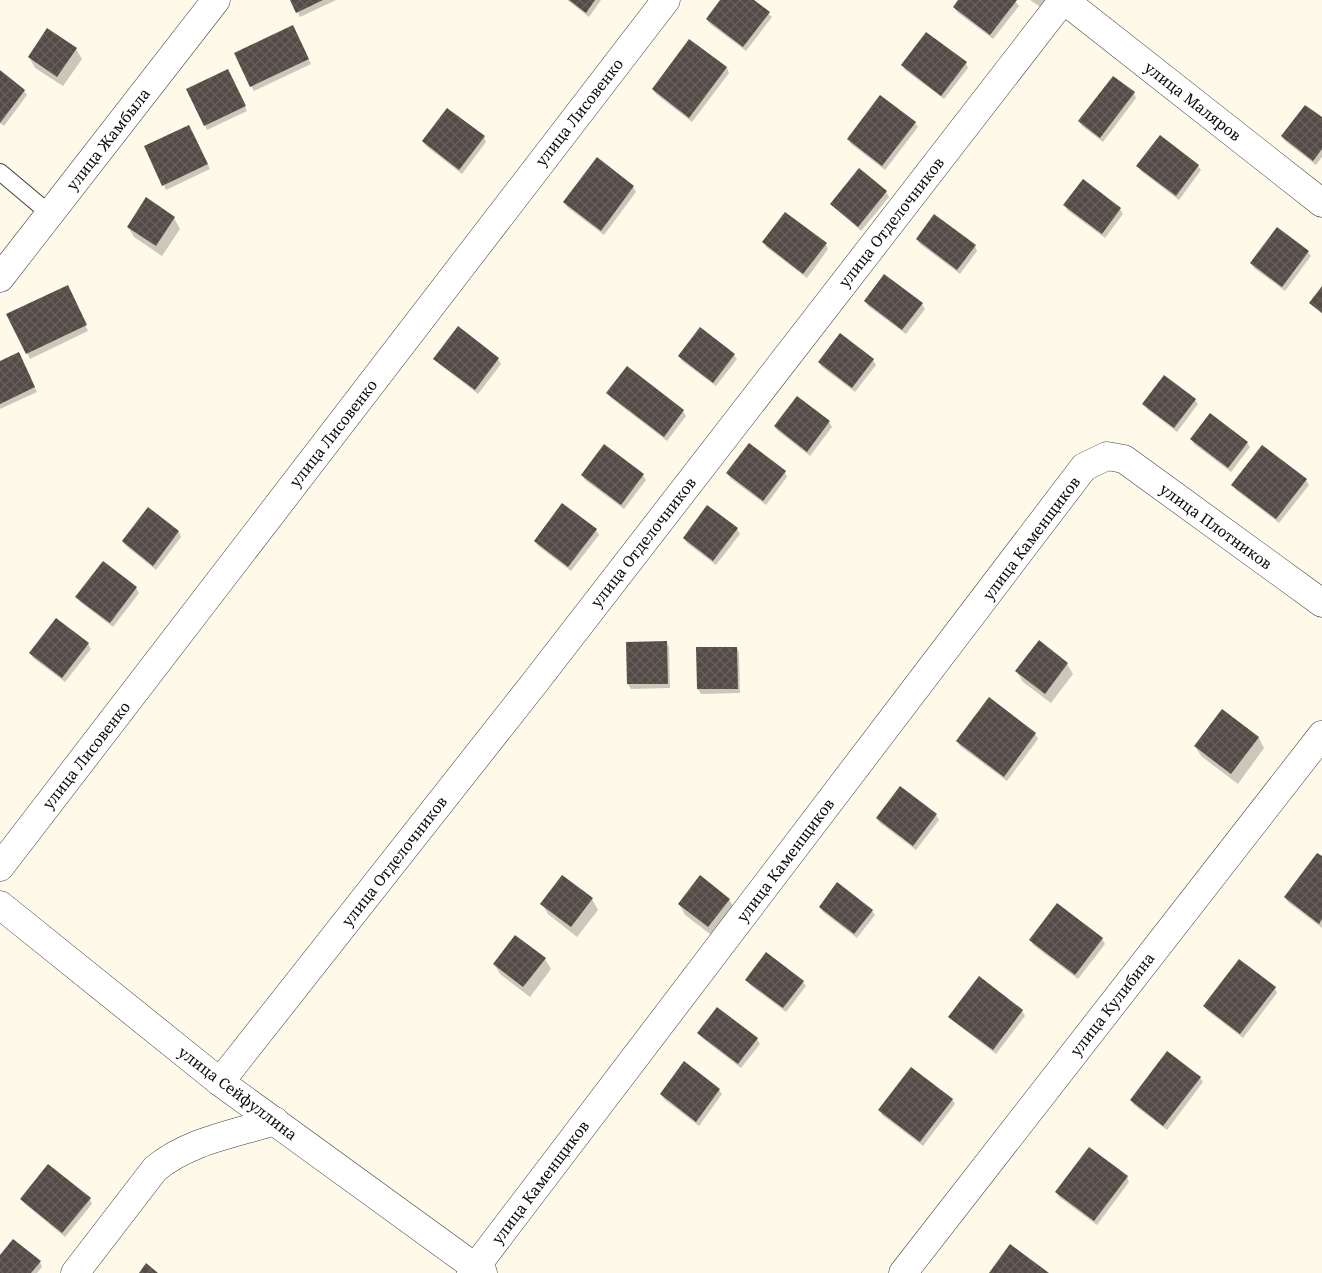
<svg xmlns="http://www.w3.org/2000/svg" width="1322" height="1273" font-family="'Noto Serif',serif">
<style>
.shadow{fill:#0003}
.building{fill:url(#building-cross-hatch)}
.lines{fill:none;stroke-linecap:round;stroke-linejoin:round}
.lane-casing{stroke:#3e3e3e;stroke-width:18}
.street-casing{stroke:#3e3e3e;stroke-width:29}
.lane{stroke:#fff;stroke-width:16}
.street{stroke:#fff;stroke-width:28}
.labels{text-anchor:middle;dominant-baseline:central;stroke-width:5;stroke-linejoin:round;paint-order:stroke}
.street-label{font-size:15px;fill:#0b0b0b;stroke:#fff}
</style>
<defs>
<pattern id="building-cross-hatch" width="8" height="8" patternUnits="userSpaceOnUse" patternTransform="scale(1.25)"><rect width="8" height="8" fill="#544b47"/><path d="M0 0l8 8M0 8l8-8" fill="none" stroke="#68605d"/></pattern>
</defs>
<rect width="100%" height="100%" fill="#fff9ea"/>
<g class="shadow">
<path d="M 292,0 L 336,0 L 300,17 Z"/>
<path d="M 567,0 L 601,0 L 589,17 Z"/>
<path d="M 722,0 L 752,0 L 772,17 L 746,51 L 710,24 L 707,19 Z"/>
<path d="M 959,0 L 1014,0 L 1019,6 L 993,39 L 957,12 L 954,7 Z"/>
<path d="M 1030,0 L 1048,0 L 1042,8 Z"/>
<path d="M 295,31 L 311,64 L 254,91 L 251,86 Z"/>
<path d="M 690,40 L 727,68 L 729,73 L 692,122 L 656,94 L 653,89 Z"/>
<path d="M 76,49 L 82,59 L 63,86 L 35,68 L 29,57 Z"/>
<path d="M 966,63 L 968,68 L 944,99 L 905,70 L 902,65 Z"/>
<path d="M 0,72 L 24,91 L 27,95 L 4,126 L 0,123 Z"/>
<path d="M 230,75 L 247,111 L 207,130 L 205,125 Z"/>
<path d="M 1134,93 L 1136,98 L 1103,142 L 1082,126 L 1080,122 Z"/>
<path d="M 1322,119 L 1322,157 L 1316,165 L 1285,141 L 1282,137 Z"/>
<path d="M 915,123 L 918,127 L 885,170 L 851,144 L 848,139 Z"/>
<path d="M 192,131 L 210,169 L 166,190 L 164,185 Z"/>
<path d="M 484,137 L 486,142 L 462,174 L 426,146 L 423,142 Z"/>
<path d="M 597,159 L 633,187 L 636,192 L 604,235 L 567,207 L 564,202 Z"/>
<path d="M 1138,166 L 1198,166 L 1201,170 L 1179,200 L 1141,171 Z"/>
<path d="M 1083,180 L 1120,209 L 1123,214 L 1105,238 L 1067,210 L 1065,205 Z"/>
<path d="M 886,192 L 889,197 L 861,231 L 831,204 Z"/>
<path d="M 147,199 L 174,218 L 180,229 L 162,256 L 134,237 L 128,227 Z"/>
<path d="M 917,239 L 975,246 L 977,251 L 960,274 L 920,244 Z"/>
<path d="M 764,242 L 826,244 L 828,249 L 807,278 L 766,247 Z"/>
<path d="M 1308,252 L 1311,256 L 1285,291 L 1254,268 L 1251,263 Z"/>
<path d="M 1322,288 L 1322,314 L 1311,303 Z"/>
<path d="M 70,291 L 88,331 L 30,359 L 8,314 Z"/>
<path d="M 865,301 L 922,304 L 925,309 L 906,334 L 868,306 Z"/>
<path d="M 734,355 L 737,359 L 716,386 L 682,361 L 679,356 Z"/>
<path d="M 21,358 L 37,392 L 0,409 L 0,362 Z"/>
<path d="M 435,359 L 498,359 L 501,364 L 478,394 L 438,363 Z"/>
<path d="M 873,360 L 876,365 L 855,392 L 822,367 L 819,362 Z"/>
<path d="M 608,393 L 683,411 L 686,416 L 667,441 L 611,398 Z"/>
<path d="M 797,397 L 829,422 L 832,427 L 810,456 L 778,431 L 775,427 Z"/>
<path d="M 1195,400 L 1198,404 L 1177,432 L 1147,409 L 1144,404 Z"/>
<path d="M 1192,439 L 1247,443 L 1250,447 L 1231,472 L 1194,444 Z"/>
<path d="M 785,472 L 787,477 L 766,505 L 730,478 L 728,473 Z"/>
<path d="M 582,475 L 643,475 L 646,480 L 624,509 L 585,480 Z"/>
<path d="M 1306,480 L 1309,485 L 1279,523 L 1236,490 L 1233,485 Z"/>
<path d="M 148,509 L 179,532 L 181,537 L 156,570 L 126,546 L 123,542 Z"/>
<path d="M 737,529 L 740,534 L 716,565 L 687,543 L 684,538 Z"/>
<path d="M 596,530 L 599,535 L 571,571 L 538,546 L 535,542 Z"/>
<path d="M 136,588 L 139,593 L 113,627 L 80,602 L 77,597 Z"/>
<path d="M 1039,642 L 1067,664 L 1073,674 L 1051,703 L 1023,682 L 1017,672 Z"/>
<path d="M 667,643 L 669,647 L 670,688 L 631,689 L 628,684 Z"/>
<path d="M 88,644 L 91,649 L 65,682 L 33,658 L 30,653 Z"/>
<path d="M 737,648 L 739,653 L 740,693 L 701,694 L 698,689 L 697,649 Z"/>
<path d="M 989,699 L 1035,734 L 1038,739 L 1007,781 L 960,746 L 957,741 Z"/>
<path d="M 1222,711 L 1259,738 L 1264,748 L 1238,784 L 1201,756 L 1195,746 Z"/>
<path d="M 900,787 L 936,815 L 939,820 L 916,850 L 880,823 L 877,818 Z"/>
<path d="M 1322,858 L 1322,928 L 1288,902 L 1285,897 Z"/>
<path d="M 592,899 L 598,910 L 577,937 L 548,914 L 542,904 Z"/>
<path d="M 729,899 L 735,910 L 714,937 L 685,915 L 679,904 Z"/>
<path d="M 820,907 L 872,911 L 875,915 L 857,938 L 823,912 Z"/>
<path d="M 1102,939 L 1105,944 L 1078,979 L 1033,945 L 1031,940 Z"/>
<path d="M 545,959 L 551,969 L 530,997 L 500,974 L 494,964 Z"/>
<path d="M 747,980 L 803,982 L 806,986 L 786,1012 L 750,985 Z"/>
<path d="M 1275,988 L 1277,993 L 1243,1038 L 1208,1011 L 1205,1006 Z"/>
<path d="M 1022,1011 L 1025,1016 L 996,1054 L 953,1021 L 950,1017 Z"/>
<path d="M 699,1034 L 757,1039 L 760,1044 L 741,1068 L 702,1038 Z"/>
<path d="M 1200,1078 L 1203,1082 L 1167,1130 L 1134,1105 L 1131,1100 Z"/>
<path d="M 719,1090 L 722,1094 L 699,1126 L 664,1099 L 661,1094 Z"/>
<path d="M 952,1099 L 955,1104 L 923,1146 L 882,1115 L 880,1110 Z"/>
<path d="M 1127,1177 L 1129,1182 L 1097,1225 L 1059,1197 L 1056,1192 Z"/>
<path d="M 22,1199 L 90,1199 L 92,1204 L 65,1237 L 25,1204 Z"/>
<path d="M 0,1257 L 40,1262 L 42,1267 L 37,1273 L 0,1273 Z"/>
</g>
<g class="building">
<path d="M 290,0 L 323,0 L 296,13 Z"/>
<path d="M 569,0 L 595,0 L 586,13 Z"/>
<path d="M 720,0 L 754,0 L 770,12 L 743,47 L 706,19 Z"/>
<path d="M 958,0 L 1017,0 L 990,35 L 953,7 Z"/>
<path d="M 293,25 L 309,59 L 250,87 L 234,53 Z"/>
<path d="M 47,28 L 77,48 L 57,77 L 28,57 Z"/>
<path d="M 926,32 L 967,62 L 941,96 L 901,65 Z"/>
<path d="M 689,39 L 727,67 L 689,118 L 652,89 Z"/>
<path d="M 228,69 L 246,106 L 204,126 L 186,89 Z"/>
<path d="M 0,70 L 25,90 L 0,123 Z"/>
<path d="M 1113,76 L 1135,92 L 1100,138 L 1078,121 Z"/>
<path d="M 880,95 L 916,122 L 882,166 L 847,139 Z"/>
<path d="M 1305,105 L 1322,117 L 1322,149 L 1313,161 L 1281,136 Z"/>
<path d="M 447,108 L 485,136 L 459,170 L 422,141 Z"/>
<path d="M 189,125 L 208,164 L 162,186 L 144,146 Z"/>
<path d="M 1160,135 L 1199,165 L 1176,196 L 1136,166 Z"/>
<path d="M 597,157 L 634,186 L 601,231 L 563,202 Z"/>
<path d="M 859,168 L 887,191 L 858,227 L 830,204 Z"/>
<path d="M 1083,179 L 1121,208 L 1102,234 L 1063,205 Z"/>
<path d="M 146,197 L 175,217 L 156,246 L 127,227 Z"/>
<path d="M 785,212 L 827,243 L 803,274 L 762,242 Z"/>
<path d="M 934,214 L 976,245 L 957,270 L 916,239 Z"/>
<path d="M 1277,227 L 1309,251 L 1282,287 L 1250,263 Z"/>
<path d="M 884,274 L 923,303 L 902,330 L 864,301 Z"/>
<path d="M 68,285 L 87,325 L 26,354 L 6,314 Z"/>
<path d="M 1322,286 L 1322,313 L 1309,303 Z"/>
<path d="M 458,326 L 499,358 L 475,390 L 433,359 Z"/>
<path d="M 700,327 L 735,354 L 713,383 L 678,356 Z"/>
<path d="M 840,333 L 874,359 L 852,388 L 818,362 Z"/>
<path d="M 19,352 L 35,387 L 0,404 L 0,361 Z"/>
<path d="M 627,366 L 684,410 L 664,437 L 606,393 Z"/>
<path d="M 1164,375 L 1196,399 L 1174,428 L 1142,404 Z"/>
<path d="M 797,396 L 830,421 L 807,452 L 774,426 Z"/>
<path d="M 1210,413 L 1248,442 L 1228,468 L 1190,439 Z"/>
<path d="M 749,443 L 786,471 L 763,501 L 726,473 Z"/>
<path d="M 604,444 L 644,474 L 621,505 L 581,475 Z"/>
<path d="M 1262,445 L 1307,479 L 1276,519 L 1231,485 Z"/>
<path d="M 562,503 L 597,529 L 568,567 L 534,541 Z"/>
<path d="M 707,505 L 738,528 L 713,561 L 683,538 Z"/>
<path d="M 148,507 L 179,531 L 153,566 L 122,541 Z"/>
<path d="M 103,561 L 137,587 L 110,623 L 75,597 Z"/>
<path d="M 56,618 L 89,643 L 62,678 L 29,653 Z"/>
<path d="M 1039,640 L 1068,663 L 1045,694 L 1015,671 Z"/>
<path d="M 667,641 L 668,684 L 627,684 L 626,642 Z"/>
<path d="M 696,647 L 737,647 L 738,689 L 697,689 Z"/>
<path d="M 989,697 L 1036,733 L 1004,777 L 956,741 Z"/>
<path d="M 1222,709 L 1259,737 L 1231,774 L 1194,746 Z"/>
<path d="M 900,786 L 937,814 L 913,846 L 876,818 Z"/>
<path d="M 1317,853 L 1322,856 L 1322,919 L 1319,924 L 1284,897 Z"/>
<path d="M 562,875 L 593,898 L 571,927 L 540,904 Z"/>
<path d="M 700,875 L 730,899 L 708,927 L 678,904 Z"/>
<path d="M 837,882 L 873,910 L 854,934 L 819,907 Z"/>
<path d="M 1057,903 L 1103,938 L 1075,975 L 1029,940 Z"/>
<path d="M 515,935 L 546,958 L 523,987 L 493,964 Z"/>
<path d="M 766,952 L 804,981 L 783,1008 L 745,980 Z"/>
<path d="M 1239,959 L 1276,987 L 1240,1034 L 1203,1006 Z"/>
<path d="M 979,976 L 1023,1010 L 993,1050 L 948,1017 Z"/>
<path d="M 717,1007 L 758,1038 L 738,1064 L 697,1033 Z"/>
<path d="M 1167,1051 L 1201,1077 L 1163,1126 L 1130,1100 Z"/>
<path d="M 684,1061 L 720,1089 L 696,1122 L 660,1094 Z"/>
<path d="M 911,1067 L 953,1099 L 920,1142 L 878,1110 Z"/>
<path d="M 1089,1147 L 1128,1176 L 1094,1221 L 1055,1192 Z"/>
<path d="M 48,1164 L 91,1198 L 62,1233 L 20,1199 Z"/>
<path d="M 13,1239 L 41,1261 L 31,1273 L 0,1273 L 0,1255 Z"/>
<path d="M 1010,1244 L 1049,1273 L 989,1273 Z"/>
<path d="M 146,1263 L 158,1273 L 139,1273 Z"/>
</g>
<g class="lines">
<defs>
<path id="lane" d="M 0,172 L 50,214"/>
<g id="street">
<path d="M 1064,0 L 1322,203"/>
<path d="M 0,278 L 216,0"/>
<path d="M 0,867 L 666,0"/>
<path d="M 0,905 L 220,1082 L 483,1273"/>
<path d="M 220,1082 L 536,681 L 1063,0"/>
<path d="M 75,1273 L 155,1169 C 188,1141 234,1134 275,1121"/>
<path d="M 471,1273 L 1084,467 L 1107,456 L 1124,459 L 1322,603"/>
<path d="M 903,1273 L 1322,735"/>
</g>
</defs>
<use href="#lane" class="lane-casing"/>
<use href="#street" class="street-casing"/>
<use href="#lane" class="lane"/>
<use href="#street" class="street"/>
</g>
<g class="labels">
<g class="street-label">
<text transform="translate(1193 101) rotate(38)">улица Маляров</text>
<text transform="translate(579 112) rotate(-52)">улица Лисовенко</text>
<text transform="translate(108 139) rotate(-52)">улица Жамбыла</text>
<text transform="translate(891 222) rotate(-52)">улица Отделочников</text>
<text transform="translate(333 433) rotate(-52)">улица Лисовенко</text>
<text transform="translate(1216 526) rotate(36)">улица Плотников</text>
<text transform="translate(1031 538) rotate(-53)">улица Каменщиков</text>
<text transform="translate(643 542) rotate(-52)">улица Отделочников</text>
<text transform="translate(86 755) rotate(-52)">улица Лисовенко</text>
<text transform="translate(785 860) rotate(-53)">улица Каменщиков</text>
<text transform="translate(394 861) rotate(-52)">улица Отделочников</text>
<text transform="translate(1112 1004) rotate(-52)">улица Кулибина</text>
<text transform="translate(238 1093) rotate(37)">улица Сейфуллина</text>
<text transform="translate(540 1182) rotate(-53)">улица Каменщиков</text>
</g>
</g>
</svg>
